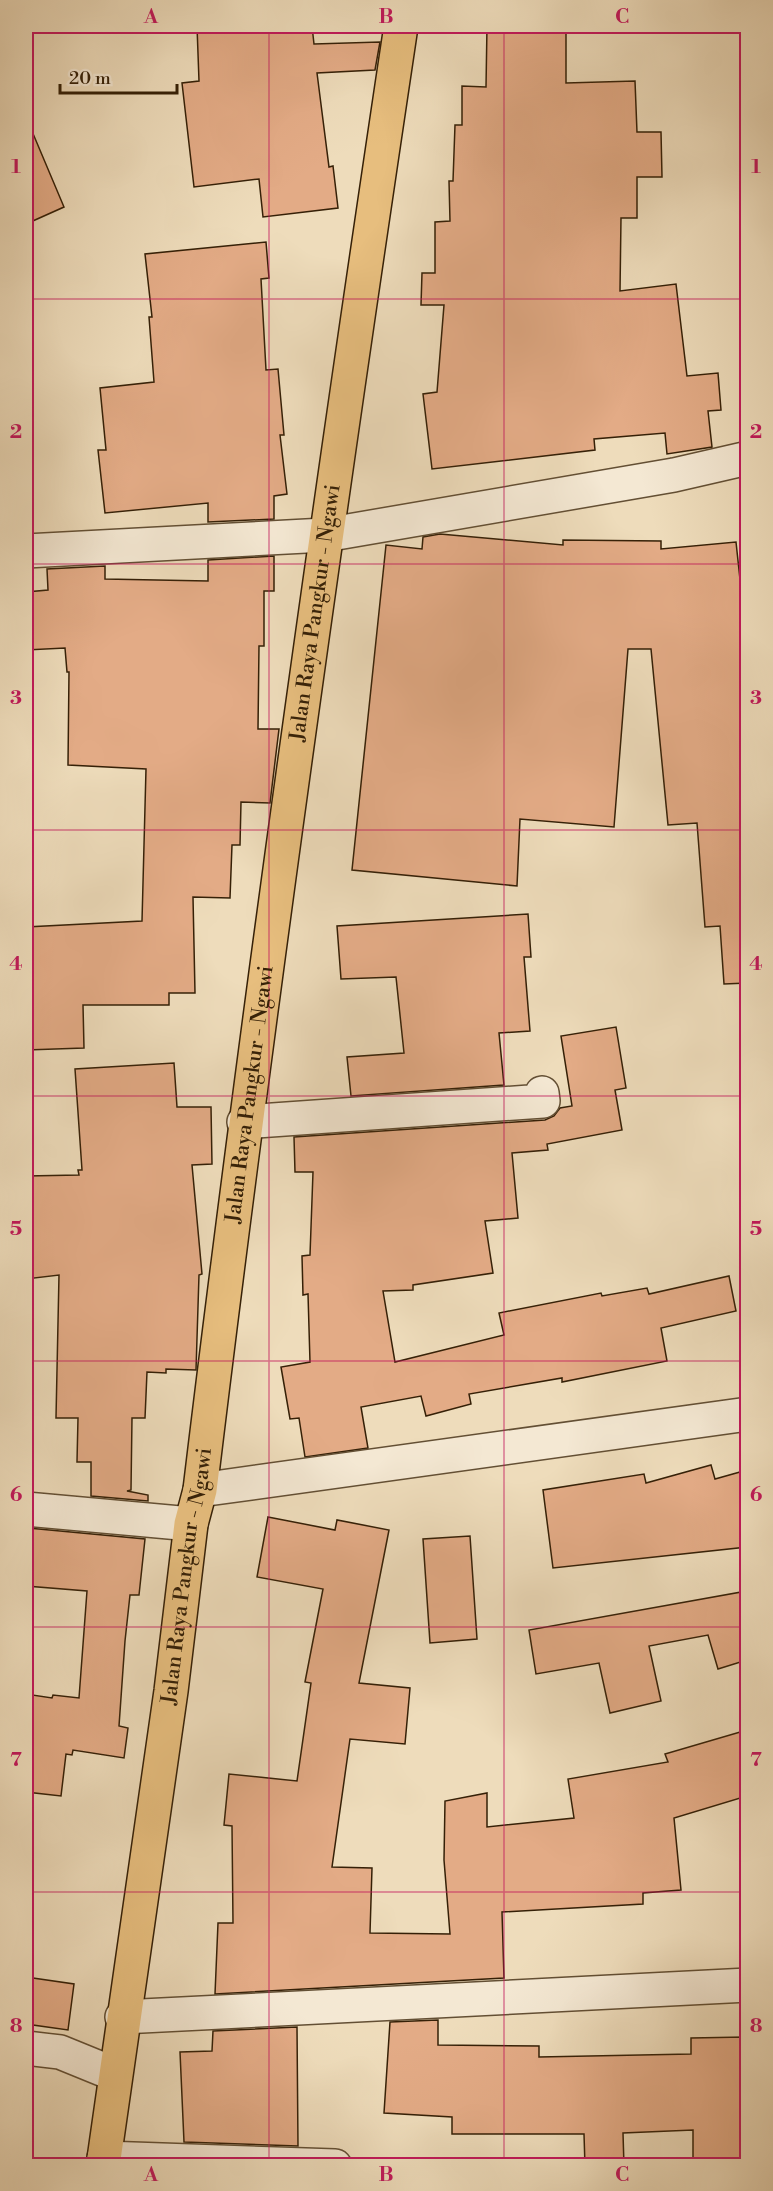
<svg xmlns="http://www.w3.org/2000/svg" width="773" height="2191" font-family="'Libre Bodoni',serif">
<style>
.building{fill:#e3ab86;stroke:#352007;stroke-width:1.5}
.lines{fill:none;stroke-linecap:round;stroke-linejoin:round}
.minor-casing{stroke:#634f34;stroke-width:36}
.major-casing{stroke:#352007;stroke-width:36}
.minor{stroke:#f4e8d3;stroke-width:33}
.major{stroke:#e7be7e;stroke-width:33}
.grid{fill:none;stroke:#c2185b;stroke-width:1.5;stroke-opacity:0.55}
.labels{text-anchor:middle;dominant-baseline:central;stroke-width:6;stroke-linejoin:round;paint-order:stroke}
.street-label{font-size:21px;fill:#352007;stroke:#f4e8d3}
.neatline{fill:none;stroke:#c2185b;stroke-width:2}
.grid-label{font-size:20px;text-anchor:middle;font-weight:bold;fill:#c2185b}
</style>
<rect width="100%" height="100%" fill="#eedcbb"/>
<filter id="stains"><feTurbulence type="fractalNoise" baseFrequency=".00333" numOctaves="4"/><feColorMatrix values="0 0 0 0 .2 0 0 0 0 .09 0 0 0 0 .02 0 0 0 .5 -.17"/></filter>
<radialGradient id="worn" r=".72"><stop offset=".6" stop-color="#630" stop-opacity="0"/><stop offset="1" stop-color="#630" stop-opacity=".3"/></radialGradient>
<g class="building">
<path d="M 197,26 L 312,26 L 314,44 L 380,42 L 375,70 L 317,73 L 329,167 L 333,166 L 338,208 L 263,217 L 259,179 L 194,187 L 182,83 L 199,81 Z"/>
<path d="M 487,26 L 566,26 L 566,83 L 635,81 L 637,132 L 661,132 L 662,177 L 637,177 L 637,218 L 621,218 L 620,291 L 676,284 L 687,376 L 718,373 L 721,410 L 708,411 L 712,447 L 667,454 L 665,433 L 594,439 L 595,450 L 432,469 L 423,394 L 437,392 L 444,305 L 421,305 L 422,273 L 435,273 L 435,222 L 450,221 L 449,181 L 453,181 L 455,125 L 462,125 L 462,86 L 486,87 Z"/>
<path d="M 26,117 L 64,207 L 26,224 Z"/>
<path d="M 266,242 L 269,278 L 261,279 L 266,370 L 278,369 L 284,435 L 280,435 L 287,494 L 274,496 L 274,519 L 208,522 L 208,503 L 105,513 L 98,450 L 106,450 L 100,388 L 154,382 L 149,317 L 152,317 L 145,254 Z"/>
<path d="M 440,534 L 563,545 L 563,540 L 661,541 L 661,549 L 736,542 L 747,645 L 747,983 L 724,984 L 720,926 L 705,927 L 697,823 L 668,825 L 651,649 L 628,649 L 614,827 L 520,819 L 517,886 L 352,870 L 386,545 L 422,549 L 423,537 Z"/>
<path d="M 274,556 L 274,591 L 264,591 L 264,646 L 259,646 L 258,729 L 279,729 L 270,803 L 241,802 L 240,845 L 232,845 L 230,898 L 193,897 L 195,993 L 169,993 L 169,1005 L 83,1005 L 84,1048 L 26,1050 L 26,927 L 142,921 L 146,769 L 68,765 L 69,672 L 67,672 L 65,648 L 26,650 L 26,592 L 48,590 L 47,569 L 105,566 L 105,579 L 208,581 L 208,560 Z"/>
<path d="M 528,914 L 531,957 L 524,957 L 530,1031 L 499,1033 L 504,1085 L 351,1096 L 347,1057 L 404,1053 L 396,977 L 341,979 L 337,926 Z"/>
<path d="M 616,1027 L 626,1088 L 615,1090 L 622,1130 L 547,1144 L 548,1150 L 512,1153 L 518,1218 L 485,1221 L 493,1273 L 413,1285 L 413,1290 L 383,1291 L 395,1362 L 504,1335 L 499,1313 L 601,1293 L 602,1296 L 647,1288 L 649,1294 L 729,1276 L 736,1311 L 661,1328 L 667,1361 L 562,1382 L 562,1378 L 469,1394 L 471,1404 L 426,1416 L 421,1396 L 361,1407 L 368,1448 L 305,1457 L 299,1418 L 290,1419 L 281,1367 L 310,1362 L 308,1294 L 303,1295 L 302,1256 L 310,1255 L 313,1172 L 295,1172 L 294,1137 L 545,1120 L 554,1116 L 560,1108 L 572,1106 L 561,1036 Z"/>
<path d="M 174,1063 L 177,1107 L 211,1107 L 212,1164 L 192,1165 L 202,1274 L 199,1275 L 196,1370 L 166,1369 L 166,1373 L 147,1372 L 145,1418 L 132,1418 L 131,1490 L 127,1491 L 148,1495 L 148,1501 L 91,1496 L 91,1462 L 77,1462 L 78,1418 L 56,1418 L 59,1275 L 26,1279 L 26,1176 L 79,1175 L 78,1170 L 82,1170 L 75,1069 Z"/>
<path d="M 711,1465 L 715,1479 L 747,1470 L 747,1547 L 553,1568 L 543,1490 L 644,1474 L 646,1483 Z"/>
<path d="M 268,1517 L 335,1530 L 337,1520 L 389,1530 L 359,1683 L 410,1688 L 405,1744 L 350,1739 L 332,1867 L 372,1868 L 370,1933 L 450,1934 L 444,1860 L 445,1801 L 487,1793 L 487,1827 L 574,1818 L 568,1779 L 668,1762 L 665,1754 L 747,1730 L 747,1796 L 674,1818 L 681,1890 L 643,1893 L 643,1904 L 502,1912 L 504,1978 L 215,1994 L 218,1923 L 233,1923 L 232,1826 L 224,1825 L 229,1774 L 297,1781 L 311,1683 L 305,1682 L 323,1589 L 257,1577 Z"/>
<path d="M 28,1528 L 145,1539 L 139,1595 L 130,1595 L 125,1641 L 119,1726 L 128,1728 L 124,1758 L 73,1750 L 72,1755 L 66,1754 L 61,1796 L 26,1792 L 26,1694 L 52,1698 L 53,1695 L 79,1698 L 87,1591 L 26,1586 Z"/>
<path d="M 470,1536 L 477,1639 L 430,1643 L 423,1539 Z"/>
<path d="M 747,1591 L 747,1660 L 718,1669 L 708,1635 L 649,1646 L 661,1701 L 610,1713 L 599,1663 L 536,1674 L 529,1630 Z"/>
<path d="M 26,1977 L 74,1984 L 68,2030 L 26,2024 Z"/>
<path d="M 438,2020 L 438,2045 L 539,2046 L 539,2057 L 691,2054 L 691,2038 L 745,2037 L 747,2162 L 693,2162 L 693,2130 L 623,2133 L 624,2166 L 585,2166 L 584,2134 L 452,2134 L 452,2117 L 384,2113 L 390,2022 Z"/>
<path d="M 297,2027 L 298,2146 L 184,2142 L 180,2052 L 212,2051 L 213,2031 Z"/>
</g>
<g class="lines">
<defs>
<g id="minor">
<path d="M 26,551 L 325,535 L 674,475 L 748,458"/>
<path d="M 244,1122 L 543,1101 L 542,1093"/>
<path d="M 200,1490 L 748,1414"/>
<path d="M 26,1509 L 191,1524"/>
<path d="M 122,2017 L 748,1985"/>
<path d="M 26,2048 L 60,2052 L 114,2074"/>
<path d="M 104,2158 L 335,2166"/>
</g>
<g id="major">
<path id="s1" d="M 103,2166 L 171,1691 L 191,1524 L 200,1490 C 259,1001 328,513 401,26"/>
</g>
</defs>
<use href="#minor" class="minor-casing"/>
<use href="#major" class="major-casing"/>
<use href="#minor" class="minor"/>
<use href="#major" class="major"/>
</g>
<path class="grid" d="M 269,26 L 269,2166M 504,26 L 504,2166M 26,299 L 748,299M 26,564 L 748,564M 26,830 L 748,830M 26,1096 L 748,1096M 26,1361 L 748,1361M 26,1627 L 748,1627M 26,1892 L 748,1892"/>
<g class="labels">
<g class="street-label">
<text stroke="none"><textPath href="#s1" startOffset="1568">Jalan Raya Pangkur - Ngawi</textPath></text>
<text stroke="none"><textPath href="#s1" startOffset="1082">Jalan Raya Pangkur - Ngawi</textPath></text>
<text stroke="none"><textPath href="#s1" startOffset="596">Jalan Raya Pangkur - Ngawi</textPath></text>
</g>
</g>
<rect width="773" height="2191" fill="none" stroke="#eedcbb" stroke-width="66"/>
<path d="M60 84v9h117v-9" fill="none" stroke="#352007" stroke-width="3"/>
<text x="69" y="84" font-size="18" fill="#352007" stroke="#f4e8d3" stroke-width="4.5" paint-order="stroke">20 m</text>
<rect x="33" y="33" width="707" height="2125" class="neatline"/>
<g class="grid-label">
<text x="151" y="23">A</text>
<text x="386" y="23">B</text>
<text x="622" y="23">C</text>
<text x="16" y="173">1</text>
<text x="756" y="173">1</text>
<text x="16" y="438">2</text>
<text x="756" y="438">2</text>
<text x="16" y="704">3</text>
<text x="756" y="704">3</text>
<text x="16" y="970">4</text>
<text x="756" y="970">4</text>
<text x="16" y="1235">5</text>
<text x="756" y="1235">5</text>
<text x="16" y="1501">6</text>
<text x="756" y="1501">6</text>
<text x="16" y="1766">7</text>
<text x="756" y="1766">7</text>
<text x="16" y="2032">8</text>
<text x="756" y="2032">8</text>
<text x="151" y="2181">A</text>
<text x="386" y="2181">B</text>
<text x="622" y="2181">C</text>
</g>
<rect width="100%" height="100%" filter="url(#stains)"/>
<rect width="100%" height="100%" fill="url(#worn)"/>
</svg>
